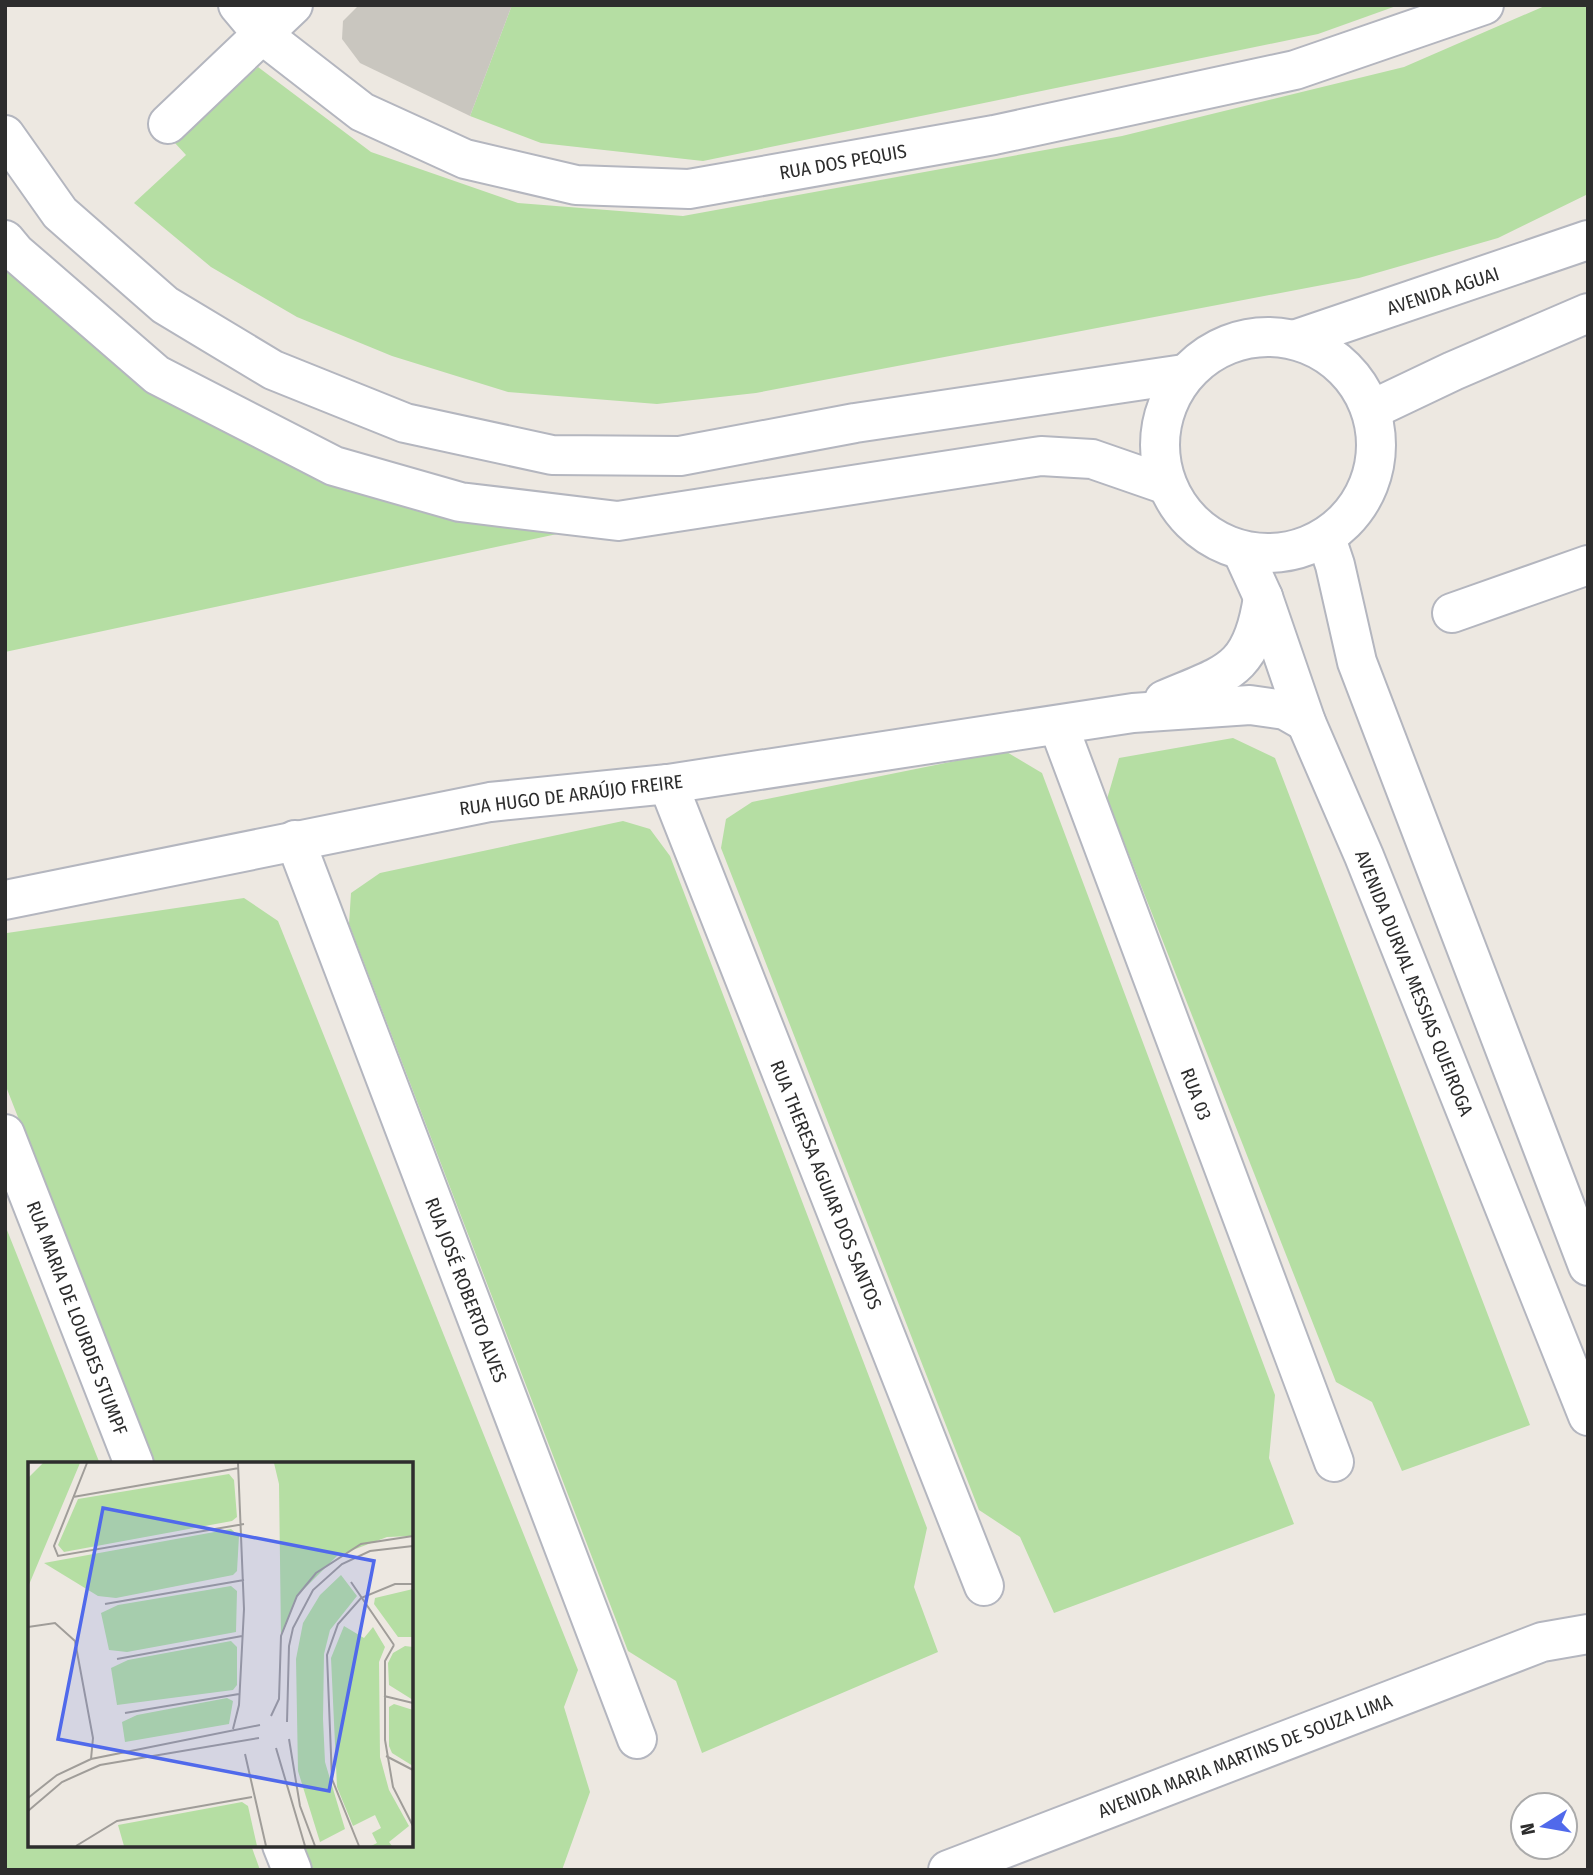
<svg xmlns="http://www.w3.org/2000/svg" width="1593" height="1875" font-family="'Fira Sans Condensed',sans-serif">
<style>
.grass{fill:#b5dea3}
.building{fill:#c9c6bf}
.lines{fill:none;stroke-linecap:round;stroke-linejoin:round}
.minor-casing{stroke:#b4b6bf;stroke-width:42}
.minor{stroke:#fff;stroke-width:38}
.labels{text-anchor:middle;dominant-baseline:central;stroke-width:7;stroke-linejoin:round;paint-order:stroke}
.street-label{font-size:19px;fill:#2d2d2d;stroke:#fff}
.inset-road{fill:none;stroke:#a09d99;stroke-width:2}
.view{fill:#5069eb;fill-opacity:0.15;stroke:#5069eb;stroke-width:3.5}
.inset-edge{fill:none;stroke:#2d2d2d;stroke-width:3.5}
</style>
<rect width="100%" height="100%" fill="#ede8e1"/>
<g class="grass">
<path d="M 512,5 L 1399,5 L 1318,34 L 703,161 L 541,143 L 470,116 Z"/>
<path d="M 1547,5 L 1588,5 L 1588,194 L 1498,238 L 1359,278 L 756,393 L 657,404 L 508,392 L 392,356 L 297,317 L 211,267 L 134,203 L 186,155 L 175,143 L 258,67 L 371,152 L 518,203 L 683,216 L 1122,136 L 1404,67 Z"/>
<path d="M 5,240 L 157,375 L 334,466 L 618,521 L 5,652 Z"/>
<path d="M 1233,738 L 1275,758 L 1530,1425 L 1402,1471 L 1372,1402 L 1336,1382 L 1107,799 L 1119,758 Z"/>
<path d="M 1005,751 L 1042,773 L 1275,1395 L 1269,1458 L 1294,1524 L 1054,1613 L 1020,1537 L 979,1510 L 721,848 L 726,819 L 752,802 Z"/>
<path d="M 623,821 L 650,829 L 670,856 L 927,1528 L 914,1587 L 938,1652 L 702,1753 L 676,1681 L 628,1651 L 349,924 L 351,893 L 380,873 Z"/>
<path d="M 244,898 L 278,921 L 578,1670 L 564,1707 L 590,1792 L 562,1870 L 313,1870 L 303,1845 L 411,1845 L 411,1464 L 154,1464 L 5,1084 L 7,933 Z"/>
<path d="M 5,1225 L 100,1464 L 30,1464 L 30,1845 L 251,1845 L 260,1870 L 5,1870 Z"/>
</g>
<path class="building" d="M 359,5 L 512,5 L 470,116 L 360,63 L 342,39 L 343,21 Z"/>
<g class="lines">
<defs>
<g id="minor">
<path d="M 238,5 L 264,36 L 362,112 L 465,159 L 576,185 L 689,189 L 994,135 L 1295,70 L 1484,5"/>
<path d="M 168,124 L 293,5"/>
<path d="M 5,135 L 60,213 L 165,305 L 273,370 L 405,423 L 552,455 L 680,456 L 855,423 L 1184,374"/>
<path d="M 5,240 L 15,252 L 157,375 L 334,466 L 460,502 L 618,521 L 1041,456 L 1092,459 L 1167,485"/>
<circle cx="1268" cy="445" r="108"/>
<path d="M 1297,339 L 1588,240"/>
<path d="M 1371,410 L 1453,371 L 1588,313"/>
<path d="M 1326,538 L 1335,565 L 1357,662 L 1588,1266"/>
<path d="M 1242,551 L 1263,597 L 1306,722 L 1364,856 L 1588,1416"/>
<path d="M 1452,613 L 1588,565"/>
<path d="M 1164,700 C 1227,673 1252,672 1263,597"/>
<path d="M 1059,727 L 1334,1462"/>
<path d="M 668,784 L 984,1586"/>
<path d="M 295,840 L 637,1739"/>
<path d="M 5,900 L 490,802 L 668,784 L 1133,713 L 1250,705 L 1285,710 L 1306,722"/>
<path d="M 5,1134 L 134,1464"/>
<path d="M 282,1845 L 292,1870"/>
<path d="M 948,1870 L 1542,1642 L 1588,1634"/>
</g>
</defs>
<use href="#minor" class="minor-casing"/>
<use href="#minor" class="minor"/>
</g>
<g class="labels">
<g class="street-label">
<text transform="translate(843 162) rotate(-10)">RUA DOS PEQUIS</text>
<text transform="translate(1443 291) rotate(-18)">AVENIDA AGUAI</text>
<text transform="translate(571 795) rotate(-7)">RUA HUGO DE ARAÚJO FREIRE</text>
<text transform="translate(1414 983) rotate(68)">AVENIDA DURVAL MESSIAS QUEIROGA</text>
<text transform="translate(1196 1094) rotate(69)">RUA 03</text>
<text transform="translate(826 1185) rotate(68)">RUA THERESA AGUIAR DOS SANTOS</text>
<text transform="translate(466 1290) rotate(69)">RUA JOSÉ ROBERTO ALVES</text>
<text transform="translate(77 1318) rotate(69)">RUA MARIA DE LOURDES STUMPF</text>
<text transform="translate(1245 1756) rotate(-21)">AVENIDA MARIA MARTINS DE SOUZA LIMA</text>
</g>
</g>
<g transform="translate(28 1462)">
<rect width="385" height="385" fill="#ede8e1"/>
<path d="M 15,1 L 52,1 L 0,125 L 0,16 ZM 246,1 L 385,1 L 385,74 L 359,75 L 309,94 L 269,134 L 253,174 L 251,22 ZM 201,12 L 206,18 L 209,55 L 204,59 L 36,90 L 30,83 L 50,37 ZM 203,67 L 211,74 L 209,109 L 205,113 L 88,136 L 70,134 L 16,101 ZM 313,113 L 329,134 L 302,168 L 296,192 L 295,257 L 297,300 L 317,367 L 292,380 L 270,309 L 268,197 L 275,161 L 292,133 ZM 203,124 L 209,129 L 208,170 L 99,190 L 81,188 L 73,151 L 90,143 ZM 385,127 L 385,175 L 370,175 L 346,142 L 347,136 ZM 316,164 L 336,176 L 345,165 L 357,185 L 351,200 L 352,295 L 361,328 L 381,364 L 361,380 L 364,384 L 343,384 L 349,381 L 344,371 L 353,366 L 347,353 L 325,364 L 309,325 L 303,196 ZM 203,179 L 209,185 L 209,223 L 205,228 L 89,243 L 83,206 L 100,198 ZM 377,184 L 385,185 L 385,238 L 361,223 L 360,201 L 365,191 ZM 199,236 L 205,239 L 201,262 L 97,280 L 94,260 L 109,253 ZM 366,242 L 385,248 L 385,304 L 364,291 L 361,284 L 361,245 ZM 214,340 L 220,344 L 229,384 L 96,384 L 90,363 Z" fill="#b5dea3"/>
<path class="inset-road" d="M 59,1 L 26,84 L 30,94 L 216,62M 45,35 L 211,6M 323,120 L 366,183M 77,142 L 216,118M 0,165 L 27,161 L 47,179 L 65,276 L 63,297M 366,183 L 357,199 L 357,278 L 365,325 L 385,364M 89,197 L 214,174M 356,234 L 385,241M 97,251 L 211,232M 243,254 L 251,237 L 253,174 L 269,134 L 288,111 L 333,82 L 385,74M 259,260 L 261,184 L 265,166 L 285,128 L 314,102 L 342,89 L 385,84M 205,267 L 211,243 L 216,147 L 210,1M 261,277 L 272,344 L 287,384M 248,286 L 277,384M 217,292 L 238,384M 358,294 L 385,308M 0,336 L 29,313 L 63,297 L 232,263M 0,349 L 34,320 L 72,303 L 231,276M 48,384 L 89,359 L 224,335M 331,384 L 304,317 L 299,193 L 310,162 L 333,136 L 367,122 L 385,122"/>
<path class="view" d="M 75,46 L 346,99 L 301,329 L 30,277 Z"/>
<rect width="385" height="385" class="inset-edge"/>
</g>
<rect width="1593" height="1875" fill="none" stroke="#2d2d2d" stroke-width="14"/>
<g transform="translate(1544 1826) rotate(259)"><circle r="33" fill="#ffffff" stroke="#ababab" stroke-width="2"/>
<path d="M0-5L12 26L0 18L-12 26Z" fill="#5069eb"/>
<text y="-10" font-size="19" font-weight="bold" text-anchor="middle" fill="#2d2d2d">N</text>
</g>
</svg>
